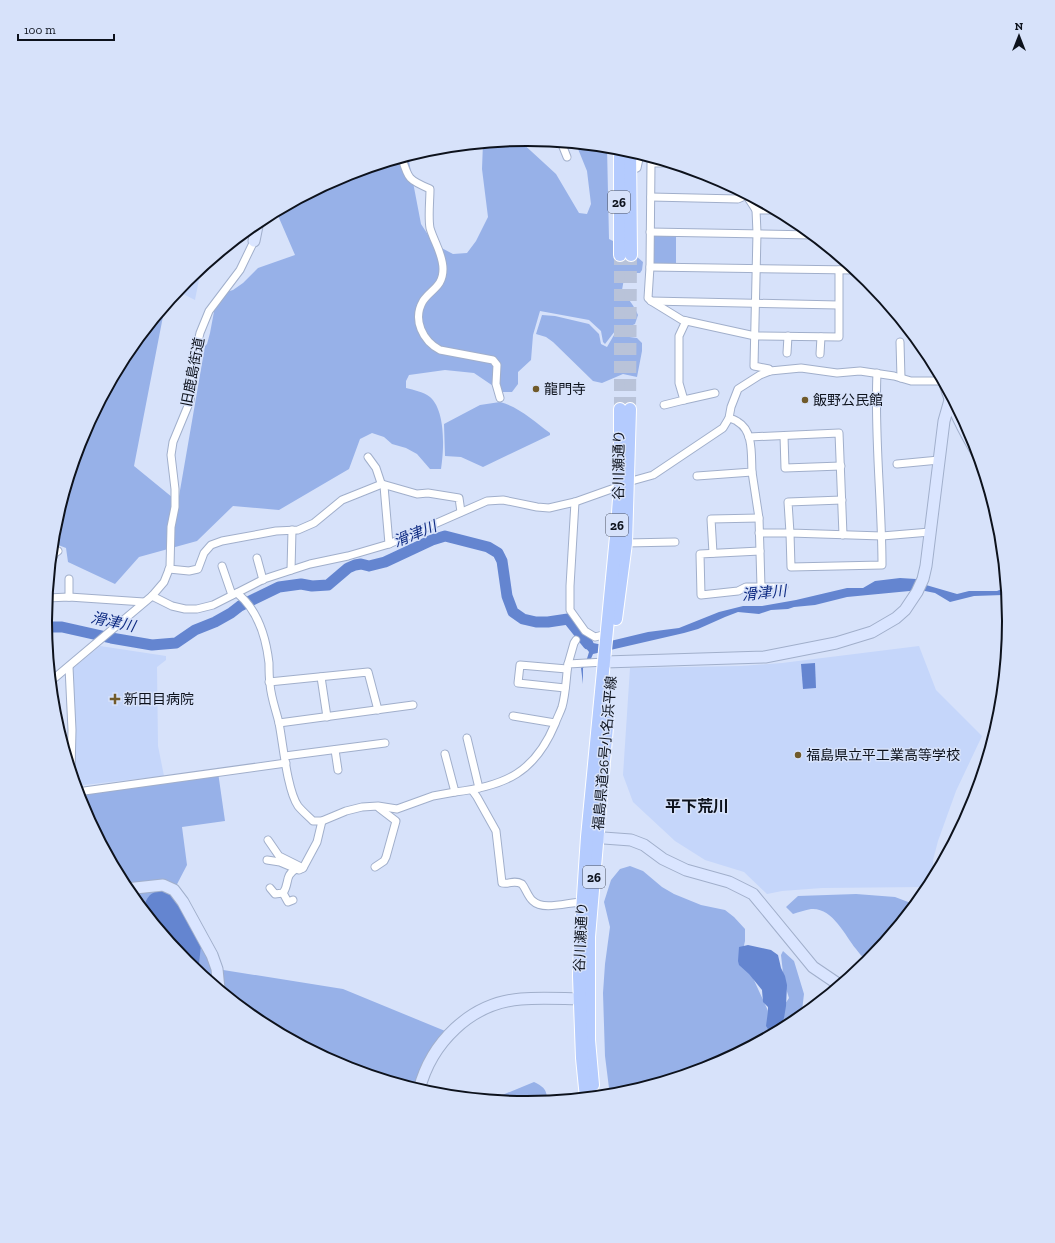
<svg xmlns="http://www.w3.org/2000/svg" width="1055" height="1243" font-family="'Zilla Slab','Noto Sans JP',serif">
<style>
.built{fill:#c5d6fa}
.green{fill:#97b1e8}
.water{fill:#6485d0}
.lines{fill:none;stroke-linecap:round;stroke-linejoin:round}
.river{stroke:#6485d0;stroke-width:11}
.primary-tunnel{stroke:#b9c3d9;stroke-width:12;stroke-dasharray:12 6;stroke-linecap:butt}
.street-casing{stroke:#a1afcb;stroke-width:9}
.secondary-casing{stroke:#a1afcb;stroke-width:13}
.primary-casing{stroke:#fff;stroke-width:14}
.street{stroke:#fff;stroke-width:7}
.secondary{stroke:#dae5ff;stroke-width:11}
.primary{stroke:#b4cbfe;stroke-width:12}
.poi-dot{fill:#705a2a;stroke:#d7e2fa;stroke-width:1.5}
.labels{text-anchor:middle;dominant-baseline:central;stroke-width:3;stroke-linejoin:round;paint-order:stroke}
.shield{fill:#d7e2fa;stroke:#4a505f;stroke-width:1}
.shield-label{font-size:13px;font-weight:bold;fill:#0d121c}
.street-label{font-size:14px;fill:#0d121c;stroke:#d7e2fa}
.poi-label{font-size:14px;fill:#0d121c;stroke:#d7e2fa;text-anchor:start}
.water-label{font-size:15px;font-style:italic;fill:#102c83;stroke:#d7e2fa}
.quarter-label{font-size:16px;font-weight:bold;fill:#0d121c;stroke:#d7e2fa}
.rim{fill:none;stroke:#0d121c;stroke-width:2}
</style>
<rect width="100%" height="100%" fill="#d7e2fa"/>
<g class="built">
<path d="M 201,269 L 195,300 L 177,291 L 186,280 Z"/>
<path d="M 100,646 L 166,656 L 166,660 L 157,667 L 158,746 L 164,776 L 75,786 L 73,779 L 74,729 L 71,670 Z"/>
<path d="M 919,646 L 936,690 L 982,736 L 956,791 L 938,841 L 933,860 L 933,880 L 924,887 L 822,888 L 782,891 L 767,894 L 744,872 L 705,860 L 675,841 L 633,802 L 623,775 L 630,668 L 741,666 L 782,663 Z"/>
</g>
<g class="green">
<path d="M 519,140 L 556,174 L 579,213 L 587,214 L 591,204 L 587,171 L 576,144 L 607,147 L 609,239 L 613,241 L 614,250 L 636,256 L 643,262 L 642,270 L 640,273 L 625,273 L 622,290 C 628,299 634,305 638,315 L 635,324 L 624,329 L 615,331 L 605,344 L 603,342 L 601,331 L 589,320 L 540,311 L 533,335 L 531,360 L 518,372 L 518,384 L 512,392 L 502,392 L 474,373 L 445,370 L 409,375 L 406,381 L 406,388 C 414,390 424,392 430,397 C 446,411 444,450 441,469 L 430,469 L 417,454 L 406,448 L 392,444 L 384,437 L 372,433 L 360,439 L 349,469 L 279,510 L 233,506 L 197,541 L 139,557 L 115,584 L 68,562 L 66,548 L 53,543 L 54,527 L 82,437 L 126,353 L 165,306 L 134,466 L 178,502 L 205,346 L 207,344 L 210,333 L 216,301 L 223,293 L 233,290 L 243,283 L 258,268 L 295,255 L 276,211 L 343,176 L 408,156 L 421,224 L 434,244 L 453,254 L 467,253 L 476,241 L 488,217 L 482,169 L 483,143 Z"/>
<path d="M 654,236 L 676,236 L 676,263 L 653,263 Z"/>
<path d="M 542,315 L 555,316 L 589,324 L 599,334 L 601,344 L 607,347 L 614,335 L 637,338 L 642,343 L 642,351 L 637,377 L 623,374 L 602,383 L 593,381 L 553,342 L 546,337 L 536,334 Z"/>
<path d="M 500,402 C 519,407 534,421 550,433 L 550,435 L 483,467 L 461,457 L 445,456 L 444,424 L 480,405 Z"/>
<path d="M 218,772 L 225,821 L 182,827 L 187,865 L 174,890 L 217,969 L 343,989 L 450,1033 L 419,1090 L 343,1067 L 259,1023 L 186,963 L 126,889 L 82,806 L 77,792 Z"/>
<path d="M 630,866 L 643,871 L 662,887 L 674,894 L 701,905 L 725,910 L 734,917 L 745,929 L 745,941 L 742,954 L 769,1013 L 779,1013 L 789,998 L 784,982 L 781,955 L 783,951 L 794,961 L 804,994 L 801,1019 L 795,1023 L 712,1067 L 621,1095 L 610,1096 L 605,1056 L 603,993 L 605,964 L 610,927 L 604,902 L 611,880 L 620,869 Z"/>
<path d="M 856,894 L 895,897 L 916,905 L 870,961 C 863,959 861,955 856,949 C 845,935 832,907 811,909 C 805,910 799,912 793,914 L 786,907 L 798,896 Z"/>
<path d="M 534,1082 C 546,1088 546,1090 548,1102 L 527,1104 L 490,1100 Z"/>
</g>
<g class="water">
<path d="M 900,578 L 916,579 L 926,585 L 957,594 L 969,591 L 997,591 L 1007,587 L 1007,593 L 1003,595 L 974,596 L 950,602 L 935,593 L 920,590 L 847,597 L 815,605 L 794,607 L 788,609 L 771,610 L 759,614 L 738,612 L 725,617 L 698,629 L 684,633 L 593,654 L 590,661 L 583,668 L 583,684 L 581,668 L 586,662 L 589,652 L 577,636 L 582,631 L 593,643 L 598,644 L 648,632 L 679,628 L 719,612 L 743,606 L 762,606 L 796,600 L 847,588 L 863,588 L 875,581 Z"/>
<path d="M 815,663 L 816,688 L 803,689 L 801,664 Z"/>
<path d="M 161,890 L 167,892 L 176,899 L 201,945 L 198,973 L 186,963 L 146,913 C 142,902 149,892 161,890 Z"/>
<path d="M 748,945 L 771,950 L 778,955 L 781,968 L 785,976 L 787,985 L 786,1006 L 784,1018 L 780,1026 L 777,1028 L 768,1029 L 766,1026 L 768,1011 L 768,1007 L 763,1002 L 762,990 L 749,974 L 739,965 L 738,961 L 739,947 Z"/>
</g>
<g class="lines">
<path class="river" d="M 46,627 L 62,627 L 111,638 L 152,645 L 176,643 L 195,630 L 215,622 L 231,613 L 240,606 L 279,587 L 301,584 L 312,586 L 328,585 L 348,568 L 355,565 L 361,564 L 369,566 L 385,562 L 432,540 L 445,536 L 488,547 L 498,553 L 502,561 L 507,596 L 513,612 L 523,619 L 536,622 L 548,622 L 568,619 L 588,644"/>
<g class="primary-tunnel">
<path d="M 620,409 L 620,255"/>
<path d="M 630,409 L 631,255"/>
</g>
<defs>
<g id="street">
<path d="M 561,142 L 567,157"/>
<path d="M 402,158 C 408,179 409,180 430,189 C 430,200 428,217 430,228 C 434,242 443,254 443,269 C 443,287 431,289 423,301 C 412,320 423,341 440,350 L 493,360 L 497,365 L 496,384 L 500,398"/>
<path d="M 671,163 L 651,163 L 650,267 L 648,298 L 651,301 L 682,320 L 755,336 L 839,337 L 839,270"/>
<path d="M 629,171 L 637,168 L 640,154"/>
<path d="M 745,193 L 756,210 L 757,233 L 754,366 L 769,369 L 770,371"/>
<path d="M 651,197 L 738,199 L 747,195"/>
<path d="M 756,210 L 776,210"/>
<path d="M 650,232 L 813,235"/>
<path d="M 650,267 L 853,270 L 853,268"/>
<path d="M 651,301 L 838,305"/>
<path d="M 686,321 L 679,336 L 679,383 L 684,400 L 715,393"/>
<path d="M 900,342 L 901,378"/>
<path d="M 787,353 L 788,336"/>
<path d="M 820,354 L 821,337"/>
<path d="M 664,405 L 684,400"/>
<path d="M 784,436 L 785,468 L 841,466"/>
<path d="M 749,437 L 839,433 L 843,535"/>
<path d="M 368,457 L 376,468 L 381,483 L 384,486 L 389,544"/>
<path d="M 897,464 L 939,460"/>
<path d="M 752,472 L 759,518 L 761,587"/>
<path d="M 697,476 L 752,472 C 751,457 754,431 738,422 C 736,420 732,419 729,418"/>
<path d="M 842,500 L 788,502 L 790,533 L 882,536 L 930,532"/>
<path d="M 575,502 L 570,586 L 570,610 L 585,631 L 595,637 L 607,634"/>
<path d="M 759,533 L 790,533 L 791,567 L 882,565 C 882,501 874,437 877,373"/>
<path d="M 626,543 L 675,542"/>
<path d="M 760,551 L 700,554 L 701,595 L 738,591 L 746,587 L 784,587"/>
<path d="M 713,553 L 711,519 L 759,518"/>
<path d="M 257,558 L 263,580"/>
<path d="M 51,561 L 55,553 L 58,551"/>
<path d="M 222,566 L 232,595"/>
<path d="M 169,569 L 189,571 L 198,569 L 204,553 L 211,545 L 222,541 L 276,531 L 298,530 L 314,523 L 342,500 L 382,484 L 417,494 L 428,493 L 459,498 L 461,512"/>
<path d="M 291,570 L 292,530"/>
<path d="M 237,593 C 258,610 266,637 269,663 C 269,670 269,677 270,684 C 271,698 276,710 279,723 C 283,743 287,790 298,806 C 302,811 308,816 313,821 L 322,821 L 346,811 L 362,807 L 378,806 L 397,809 L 433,796 L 455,792"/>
<path d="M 152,596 L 172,606 L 185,609 L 197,609 L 213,605 L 264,579 L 310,564 L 348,556 L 389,544 L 487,501 L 503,500 L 537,507 L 549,508 L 575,502 L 620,486 L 628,482 L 653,475 L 723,428 L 729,418 L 731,407 L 738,389 L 760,375 L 770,371 L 801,368 L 837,373 L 860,371 L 894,376 L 911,381 L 943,381"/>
<path d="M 69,597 L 69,579"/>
<path d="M 47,598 L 69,597 L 144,602"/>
<path d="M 568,664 L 574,643 L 576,640"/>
<path d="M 69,667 L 72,730 L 71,771"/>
<path d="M 321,677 L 327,717"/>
<path d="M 51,681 L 152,596 L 164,582 L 170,567 L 171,527 L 175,507 L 175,489 L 171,455 L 173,442 L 190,401 L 195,355 L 200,333 L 209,311 L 240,270 L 254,241"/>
<path d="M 269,682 L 368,672 L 378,710"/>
<path d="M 565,688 L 518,683 L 520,665 L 567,669"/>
<path d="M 513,716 L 555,723"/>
<path d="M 279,723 L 413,705"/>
<path d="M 467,738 L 479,788"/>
<path d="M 335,750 L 338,770"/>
<path d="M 445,754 L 455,792 C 506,786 535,772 555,724 C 557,718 560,713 562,707 C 566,693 566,678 568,664 L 605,662"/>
<path d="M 285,756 L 385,743"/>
<path d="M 472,790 L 477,797 L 496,831 L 502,883 C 510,885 513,879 522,884 C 526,889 528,897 533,901 C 543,911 569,902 582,902"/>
<path d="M 77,792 L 286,763"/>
<path d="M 268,840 L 279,856 L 303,868"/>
<path d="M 267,860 L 280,862 L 299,870 L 303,868 L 317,842 L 322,821"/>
<path d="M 375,867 L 384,861 L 386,857 L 396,821 L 379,808"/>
<path d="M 270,888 L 275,894 L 283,893 C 290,883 284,876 296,869"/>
<path d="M 283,893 L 288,902 L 293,900"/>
</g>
<g id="secondary">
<path d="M 254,241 L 258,221"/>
<path d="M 945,384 C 953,411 965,433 979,456"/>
<path d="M 605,662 L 765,657 L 836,643 L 872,632 L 896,618 L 905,610 L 917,592 L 923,579 L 926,566 L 944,421 L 950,400"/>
<path d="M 590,837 L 631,840 L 644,845 L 663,859 L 686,870 L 729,882 L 753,894 L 813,967 L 841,986"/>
<path d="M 126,889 L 163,885 L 174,890 L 183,902 L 212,955 L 217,969 L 219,989"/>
<path d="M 419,1090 C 431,1043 470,1003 521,999 C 543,997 565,999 588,999"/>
</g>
<g id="primary">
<path d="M 620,148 L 620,255"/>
<path d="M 630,151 L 631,255"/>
<path d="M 616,619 L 626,543 L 630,409"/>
<path d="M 593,1085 L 589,1040 L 589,937 L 608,715"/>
<path d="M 586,1098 L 582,1058 L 579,976 L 580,942 L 587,837 L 617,526 L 620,486 L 620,409"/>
</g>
</defs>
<use href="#street" class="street-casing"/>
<use href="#secondary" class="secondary-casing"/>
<use href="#primary" class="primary-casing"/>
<use href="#street" class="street"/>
<use href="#secondary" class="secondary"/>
<use href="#primary" class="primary"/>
</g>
<g class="poi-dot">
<circle cx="536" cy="389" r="4"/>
<circle cx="805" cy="400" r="4"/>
<path d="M113 693h4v4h4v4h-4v4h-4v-4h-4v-4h4z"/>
<circle cx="798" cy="755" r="4"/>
</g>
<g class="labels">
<g class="shield">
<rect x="608" y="191" width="22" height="22" rx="3"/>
<rect x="606" y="514" width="22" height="22" rx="3"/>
<rect x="583" y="866" width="22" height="22" rx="3"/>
</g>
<g class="shield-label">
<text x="619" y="202">26</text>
<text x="617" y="525">26</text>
<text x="594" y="877">26</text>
</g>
<g class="street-label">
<text transform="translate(193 372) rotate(-79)">旧鹿島街道</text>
<text transform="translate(619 465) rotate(-89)">谷川瀬通り</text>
<text transform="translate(605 753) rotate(-85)">福島県道26号小名浜平線</text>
<text transform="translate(581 937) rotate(-87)">谷川瀬通り</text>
</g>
<g class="poi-label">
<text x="544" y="389">龍門寺</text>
<text x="813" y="400">飯野公民館</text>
<text x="124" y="699">新田目病院</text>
<text x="806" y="755">福島県立平工業高等学校</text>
</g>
<g class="water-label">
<text transform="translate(415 534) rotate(-22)">滑津川</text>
<text transform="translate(764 593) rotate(-6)">滑津川</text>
<text transform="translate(113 622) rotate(12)">滑津川</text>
</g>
<g class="quarter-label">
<text x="697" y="806">平下荒川</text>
</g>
</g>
<path d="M0 0H1055V1243H0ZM52 621a475 475 0 1 1 950 0a475 475 0 1 1-950 0Z" fill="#d7e2fa" fill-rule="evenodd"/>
<path class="rim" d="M52 621a475 475 0 1 1 950 0a475 475 0 1 1-950 0Z"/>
<g transform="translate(1019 36)" stroke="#d7e2fa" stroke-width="3" paint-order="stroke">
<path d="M0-3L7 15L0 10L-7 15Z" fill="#0d121c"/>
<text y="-6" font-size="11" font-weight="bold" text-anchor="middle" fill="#0d121c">N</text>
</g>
<path d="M18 34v6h96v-6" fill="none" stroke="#0d121c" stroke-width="2"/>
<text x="24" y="34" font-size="12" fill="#0d121c" stroke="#d7e2fa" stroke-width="3" paint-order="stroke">100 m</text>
</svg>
